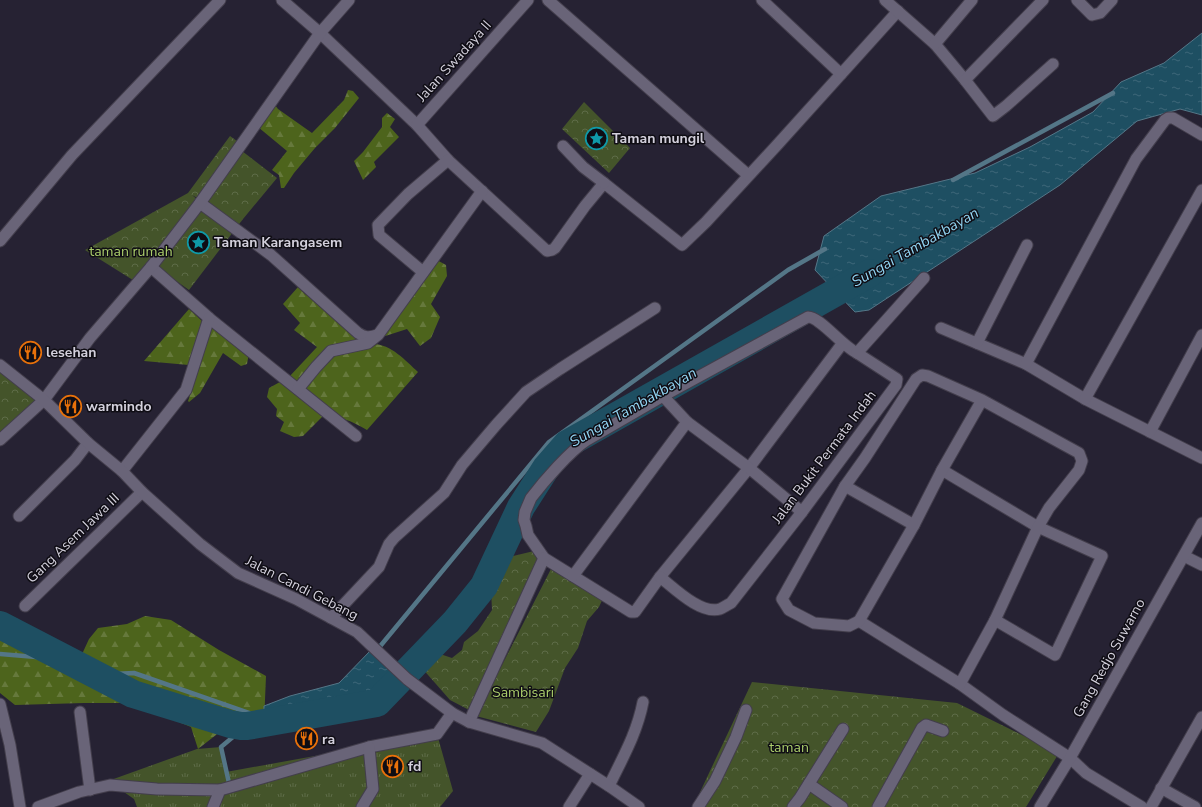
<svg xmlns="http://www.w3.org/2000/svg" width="1202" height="807" font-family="'Nunito Sans',sans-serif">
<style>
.grass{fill:url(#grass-tufts)}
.forest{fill:url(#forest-firs)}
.park{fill:url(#park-crowns)}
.water{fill:url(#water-ripples);stroke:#547687}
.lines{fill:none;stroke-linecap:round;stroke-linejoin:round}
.stream{stroke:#547687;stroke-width:4.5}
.river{stroke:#1e4f62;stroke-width:28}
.minor-casing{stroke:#433e4c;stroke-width:13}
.tertiary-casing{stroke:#433e4c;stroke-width:13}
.secondary-casing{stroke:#433e4c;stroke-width:13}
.minor{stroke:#696478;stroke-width:11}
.tertiary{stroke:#696478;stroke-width:11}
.secondary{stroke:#696478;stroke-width:11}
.labels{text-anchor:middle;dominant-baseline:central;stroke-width:3;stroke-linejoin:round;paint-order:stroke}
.street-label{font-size:14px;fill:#d3d0dc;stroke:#0f0d14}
.poi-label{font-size:14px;font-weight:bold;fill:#d3d0dc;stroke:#0f0d14;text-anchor:start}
.park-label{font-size:14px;fill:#aacd6b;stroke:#0f0d14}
.water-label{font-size:15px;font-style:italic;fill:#92d5f3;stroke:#0f0d14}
</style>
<defs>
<pattern id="grass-tufts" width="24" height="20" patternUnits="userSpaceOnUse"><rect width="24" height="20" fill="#44542a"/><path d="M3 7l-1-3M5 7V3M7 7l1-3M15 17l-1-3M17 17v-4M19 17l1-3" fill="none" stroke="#5e6c48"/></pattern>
<pattern id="forest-firs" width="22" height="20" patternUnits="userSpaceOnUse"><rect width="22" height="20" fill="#4d641c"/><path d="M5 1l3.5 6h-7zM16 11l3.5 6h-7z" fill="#66793c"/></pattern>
<pattern id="park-crowns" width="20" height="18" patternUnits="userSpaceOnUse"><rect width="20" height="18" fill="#44542a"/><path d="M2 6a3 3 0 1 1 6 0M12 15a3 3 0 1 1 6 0" fill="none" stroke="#5e6c48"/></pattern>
<pattern id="water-ripples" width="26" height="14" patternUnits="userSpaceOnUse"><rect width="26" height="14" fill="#1e4f62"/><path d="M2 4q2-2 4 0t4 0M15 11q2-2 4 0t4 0" fill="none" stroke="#3e6778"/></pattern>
</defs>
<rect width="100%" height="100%" fill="#262233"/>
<path class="grass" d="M 437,734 L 453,791 L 440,807 L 137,807 L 134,799 L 108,781 L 197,749 L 221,747 L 226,772 Z"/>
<g class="forest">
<path d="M 348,90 L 353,91 L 359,98 L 335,128 L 315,148 L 294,173 L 284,188 L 281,188 L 279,175 L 272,170 L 287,151 L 258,127 L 275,105 L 278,109 L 312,133 L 344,100 Z"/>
<path d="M 387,113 L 395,119 L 390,127 L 399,137 L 374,162 L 376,167 L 363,180 L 354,161 L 363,152 L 382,127 L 382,118 Z"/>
<path d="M 435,259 L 446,265 L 447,276 L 431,304 L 440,317 L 431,338 L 420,346 L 407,329 L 376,339 Z"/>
<path d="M 298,287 L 305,294 L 373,344 C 391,344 406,361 418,372 L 367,430 C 351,421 341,416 323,416 L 303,436 L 294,437 L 280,431 L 284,422 L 276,416 L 277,409 L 267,397 L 269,388 L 289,377 L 317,347 L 294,330 L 300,323 L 283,304 Z"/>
<path d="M 189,309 L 202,321 L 213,321 L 250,348 L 247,364 L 241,366 L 223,353 L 200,393 L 189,402 L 188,401 L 200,366 L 144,361 Z"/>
<path d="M 0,611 L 18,619 L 62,665 L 114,692 L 211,719 L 133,694 L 77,665 L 89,639 L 98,628 L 127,624 L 145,616 L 171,620 L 219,650 L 266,676 L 264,723 L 241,726 L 230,724 L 198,749 L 191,727 L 154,712 L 126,703 L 84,703 L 15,705 L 0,693 Z"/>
</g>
<g class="park">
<path d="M 584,102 L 630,148 L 609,173 L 562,129 Z"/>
<path d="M 230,136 L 241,144 L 199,199 L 192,195 L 199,201 L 136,282 L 85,250 L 188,193 Z"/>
<path d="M 242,151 L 277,178 L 243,219 L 189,290 L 154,265 Z"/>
<path d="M 0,367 L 39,401 L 0,441 Z"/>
<path d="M 541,542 L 543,553 L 471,711 L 450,700 L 421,667 L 440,654 L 452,658 L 462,650 L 464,642 L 478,631 L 492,610 L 491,590 L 509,557 L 534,551 Z"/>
<path d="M 552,567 L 604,596 L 599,607 L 587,621 L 578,648 L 565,668 L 549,711 L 536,732 L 476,716 Z"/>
<path d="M 752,682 L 957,703 L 1059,753 L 1026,807 L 693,807 Z"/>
</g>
<g class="water">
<path d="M 1202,33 L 1202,115 L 1180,109 L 1137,121 L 1060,185 L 869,310 L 855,312 L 815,270 L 824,236 L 881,196 L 975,173 L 1030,147 L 1093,112 L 1121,82 L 1164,63 Z"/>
<path d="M 372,649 L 394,673 L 376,699 L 264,723 L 264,706 L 290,696 L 339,683 Z"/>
</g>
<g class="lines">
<g class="stream">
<path d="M 953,180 L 1113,93"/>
<path d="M 377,650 L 549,442 L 788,270 L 825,249"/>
<path d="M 0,654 L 48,658 L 113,674 L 134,673 L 258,716 L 270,712"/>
<path d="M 227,787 L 229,783 L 221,747 L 258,716"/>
</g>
<path class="river" d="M 0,625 L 133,694 L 230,724 L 241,726 L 247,726 L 377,703 L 455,622 L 484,586 L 521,507 L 546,468 L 567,444 L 870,273"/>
<defs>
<g id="minor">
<path d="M 282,0 L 320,33 L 417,125 L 448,160 L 547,251 L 552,250 L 555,248 L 585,206 L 604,183 L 682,245 L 706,222 L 778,144 L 898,11"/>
<path d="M 548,0 L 748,175"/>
<path d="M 762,0 L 841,74"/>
<path d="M 885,0 L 935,44 L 965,80 L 993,116 L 1006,106 L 1053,64"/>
<path d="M 1077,0 L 1092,15 L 1100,13 L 1112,0"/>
<path d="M 935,44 L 972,0"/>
<path d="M 965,80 L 1043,0"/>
<path d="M 417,125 L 528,0"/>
<path d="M 563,146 L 583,167 L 604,183"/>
<path d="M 200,203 L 271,255 L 358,333 C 364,337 369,338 377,335"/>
<path d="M 151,267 L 209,318 L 356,436"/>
<path d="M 423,272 L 379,235 L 378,225 L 408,194 L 448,160"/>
<path d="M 941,328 L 1026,364 L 1085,399 L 1202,458"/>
<path d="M 977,343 L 1027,245"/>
<path d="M 842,344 L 749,468 L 660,577 L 635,612 L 631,612 L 544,558 L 528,535 L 526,526 L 524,520 L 525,512 L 531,498 C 544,481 570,451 587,440 L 663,396 L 808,317 C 820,317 842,346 857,353"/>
<path d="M 1026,364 L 1136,159 L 1165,120 L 1168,118 L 1173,118 L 1202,135"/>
<path d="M 298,389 L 316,367 L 331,351 L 368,343 L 378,335 L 482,191"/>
<path d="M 663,396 L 687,422 L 749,468 L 802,512"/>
<path d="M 1085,399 L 1202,190"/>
<path d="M 1150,432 L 1202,335"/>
<path d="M 0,440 L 44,400 L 90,338 L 151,267 L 200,203 L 320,33 L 349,0"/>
<path d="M 942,470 L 1038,527 L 1102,556 L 1055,655 L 995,620"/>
<path d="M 122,471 L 186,390 L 209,318"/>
<path d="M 845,486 L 914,525"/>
<path d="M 19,516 L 75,460 L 88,443"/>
<path d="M 1184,556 L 1202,565"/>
<path d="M 573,576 L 687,422"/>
<path d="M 660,577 C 674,588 701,615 720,609 C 723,608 727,605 731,603 L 802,512 L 896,385 L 897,379 L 857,353 L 924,278"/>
<path d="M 25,606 L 142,492"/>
<path d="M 331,618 L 379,567 L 389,544 L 394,538 L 444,493 L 462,465 L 496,425 L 526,392 L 560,369 L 655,308"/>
<path d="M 859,621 L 960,684 L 1003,715 L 1070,758 L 1086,773 L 1142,807"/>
<path d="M 960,684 L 995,620 L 1038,527 L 1049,508 L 1079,470 L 1082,461 L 1079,453 L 982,400 L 928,376 L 922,375 L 916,379 L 865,458 L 845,486 L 782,599 L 789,610 L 814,623 L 849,626 L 859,621 L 914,525 L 942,470 L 982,400"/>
<path d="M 0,704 L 10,745 L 20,807"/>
<path d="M 80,712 L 90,790"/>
<path d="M 469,722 L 544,558"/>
<path d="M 809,784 L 842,807"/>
<path d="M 609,786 C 623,757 637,733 643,702"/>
<path d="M 1161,788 L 1195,807"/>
<path d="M 38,807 L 79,792 L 110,785 L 157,789 L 220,790"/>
<path d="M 213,807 L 220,790 L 369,747 L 437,734 L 452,713"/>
<path d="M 362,807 L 373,789 L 369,747"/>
<path d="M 569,807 L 590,774"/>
<path d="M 698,807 L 715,781 L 736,737 L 746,710"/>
<path d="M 793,807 L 800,798 L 843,729"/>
<path d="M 878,807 L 922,728 L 926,725 L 943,731"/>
<path d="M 1040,807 L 1070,758 L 1202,523"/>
<path d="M 1151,807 L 1202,717"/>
</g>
<path id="tertiary" d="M 0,241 L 72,155 L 220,0"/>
<path id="secondary" d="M 0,365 L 44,400 L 88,443 L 122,471 L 142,492 L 200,544 L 238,573 L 296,599 L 357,632 L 407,679 L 452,713 L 469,722 L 542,743 L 609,786 L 639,807"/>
</defs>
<use href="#minor" class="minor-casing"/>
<use href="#tertiary" class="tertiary-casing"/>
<use href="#secondary" class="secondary-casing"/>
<use href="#minor" class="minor"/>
<use href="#tertiary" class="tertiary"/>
<use href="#secondary" class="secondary"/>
</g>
<defs>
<symbol id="sight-ring" viewBox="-11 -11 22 22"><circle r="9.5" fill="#0f0d14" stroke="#0f9aa8" stroke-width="1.5"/><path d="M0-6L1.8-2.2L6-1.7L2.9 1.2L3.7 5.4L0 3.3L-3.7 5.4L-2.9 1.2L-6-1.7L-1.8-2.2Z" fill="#0f9aa8"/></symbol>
<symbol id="restaurant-ring" viewBox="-11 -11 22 22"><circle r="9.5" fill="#0f0d14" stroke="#e8710a" stroke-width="1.5"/><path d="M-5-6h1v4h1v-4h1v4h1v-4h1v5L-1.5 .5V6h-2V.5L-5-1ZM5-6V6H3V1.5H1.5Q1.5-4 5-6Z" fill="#e8710a"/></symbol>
</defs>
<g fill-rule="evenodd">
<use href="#sight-ring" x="584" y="126" width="25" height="25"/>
<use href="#sight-ring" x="186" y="230" width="25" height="25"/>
<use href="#restaurant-ring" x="18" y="340" width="25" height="25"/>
<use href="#restaurant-ring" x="58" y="394" width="25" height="25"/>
<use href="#restaurant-ring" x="294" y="726" width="25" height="25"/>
<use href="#restaurant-ring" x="380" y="754" width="25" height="25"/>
</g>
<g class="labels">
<g class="street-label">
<text transform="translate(454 61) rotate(-48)">Jalan Swadaya II</text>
<text transform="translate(824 457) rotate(-53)">Jalan Bukit Permata Indah</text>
<text transform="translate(73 538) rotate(-44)">Gang Asem Jawa III</text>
<text transform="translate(302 588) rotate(27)">Jalan Candi Gebang</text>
<text transform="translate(1109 658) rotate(-61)">Gang Redjo Suwarno</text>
</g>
<g class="poi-label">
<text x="612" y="138">Taman mungil</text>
<text x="214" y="242">Taman Karangasem</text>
<text x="46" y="352">lesehan</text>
<text x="86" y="406">warmindo</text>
<text x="322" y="739">ra</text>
<text x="408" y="766">fd</text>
</g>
<g class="park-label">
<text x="131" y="251">taman rumah</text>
<text x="523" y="692">Sambisari</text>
<text x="789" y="747">taman</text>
</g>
<g class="water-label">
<text transform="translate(915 247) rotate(-30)">Sungai Tambakbayan</text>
<text transform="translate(633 407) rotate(-30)">Sungai Tambakbayan</text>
</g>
</g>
</svg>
